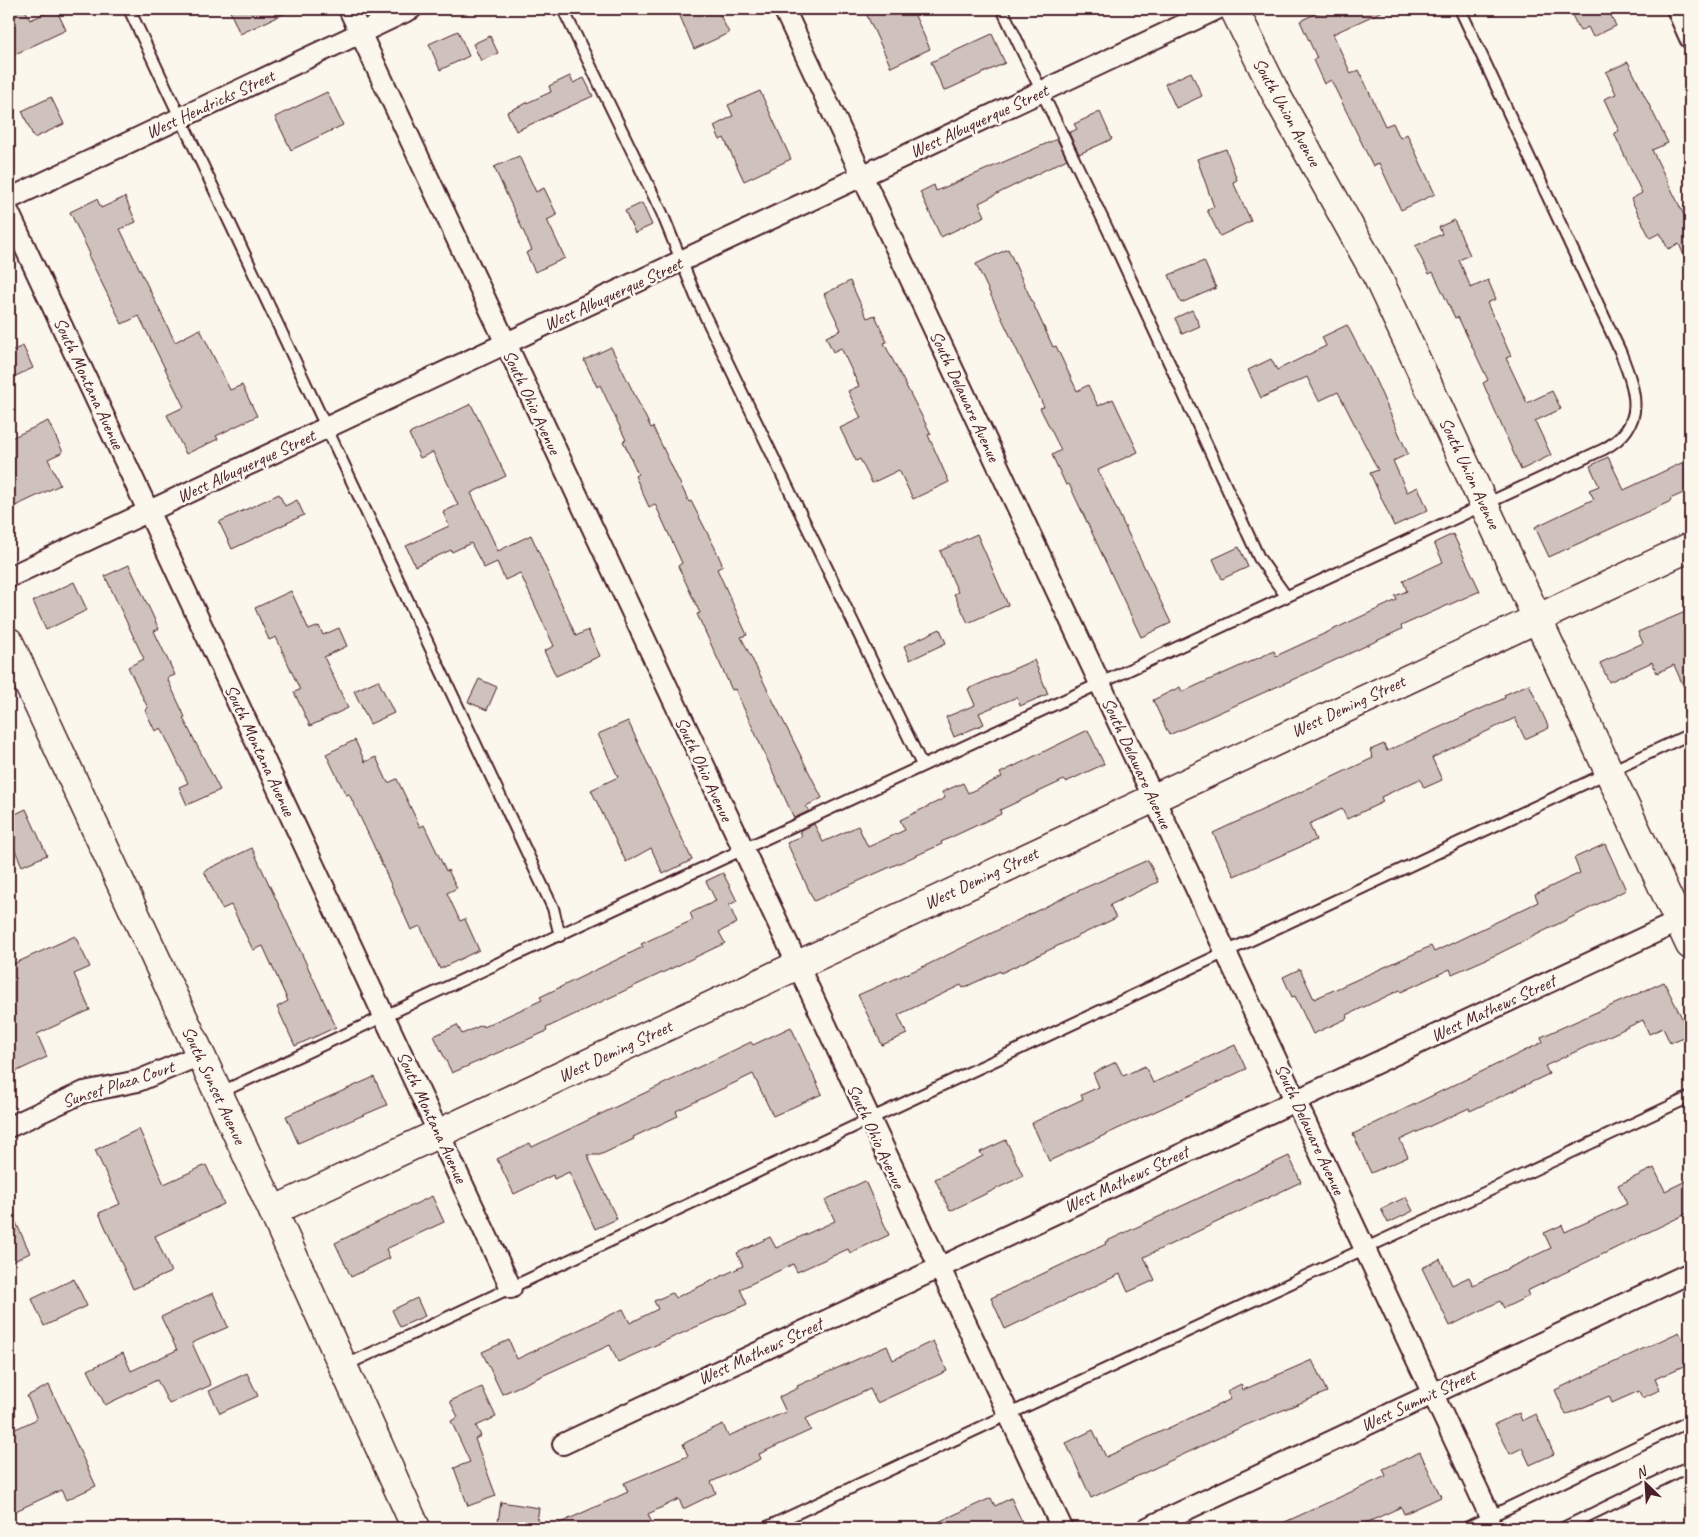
<svg xmlns="http://www.w3.org/2000/svg" width="1699" height="1537" font-family="Caveat,sans-serif">
<style>
.building{fill:#cfc2bc;stroke:#4a1f2b}
.lines{fill:none;stroke-linecap:round;stroke-linejoin:round}
.lane-casing{stroke:#4a1f2b;stroke-width:14}
.street-casing{stroke:#4a1f2b;stroke-width:24}
.secondary-casing{stroke:#4a1f2b;stroke-width:31}
.lane{stroke:#fbf7ec;stroke-width:10}
.street{stroke:#fbf7ec;stroke-width:20}
.secondary{stroke:#fbf7ec;stroke-width:28}
.labels{text-anchor:middle;dominant-baseline:central;stroke-width:5;stroke-linejoin:round;paint-order:stroke}
.street-label{font-size:18px;fill:#4a1f2b;stroke:#fbf7ec}
</style>
<rect width="100%" height="100%" fill="#fbf7ec"/>
<filter id="ink" filterUnits="userSpaceOnUse"><feTurbulence type="fractalNoise" baseFrequency=".02" numOctaves="2"/><feDisplacementMap in="SourceGraphic" scale="10" xChannelSelector="R" yChannelSelector="G"/><feConvolveMatrix kernelMatrix="1 2 1 2 8 2 1 2 1" color-interpolation-filters="sRGB"/></filter>
<g filter="url(#ink)">
<g class="building">
<path d="M 17,9 L 25,9 L 30,20 L 56,9 L 66,30 L 9,57 L 9,13 Z"/>
<path d="M 229,9 L 294,9 L 240,34 Z"/>
<path d="M 677,9 L 717,9 L 729,33 L 694,49 Z"/>
<path d="M 864,9 L 912,9 L 930,49 L 891,67 Z"/>
<path d="M 1325,9 L 1387,9 L 1333,34 L 1351,74 L 1359,70 L 1385,126 L 1393,123 L 1400,138 L 1407,134 L 1435,194 L 1401,210 L 1379,163 L 1373,166 L 1331,80 L 1324,84 L 1313,60 L 1317,58 L 1300,21 Z"/>
<path d="M 1569,9 L 1608,9 L 1616,26 L 1593,37 L 1588,27 L 1580,31 Z"/>
<path d="M 458,31 L 469,56 L 440,70 L 429,44 Z"/>
<path d="M 992,34 L 1005,63 L 944,91 L 931,62 Z"/>
<path d="M 490,36 L 498,53 L 481,61 L 473,44 Z"/>
<path d="M 1628,62 L 1668,143 L 1652,150 L 1684,215 L 1690,211 L 1690,269 L 1679,244 L 1668,249 L 1660,233 L 1650,238 L 1631,199 L 1642,193 L 1614,133 L 1619,131 L 1604,99 L 1616,94 L 1606,72 Z"/>
<path d="M 1191,72 L 1202,96 L 1176,108 L 1165,84 Z"/>
<path d="M 570,76 L 573,83 L 584,78 L 593,96 L 516,131 L 507,112 L 551,92 L 549,86 Z"/>
<path d="M 760,91 L 791,159 L 744,181 L 724,138 L 720,140 L 714,126 L 733,116 L 728,105 Z"/>
<path d="M 327,92 L 343,125 L 291,150 L 275,117 Z"/>
<path d="M 51,97 L 64,124 L 34,138 L 22,111 Z"/>
<path d="M 1100,112 L 1112,139 L 1079,154 L 1069,133 L 1077,129 L 1074,124 Z"/>
<path d="M 1057,139 L 1067,159 L 979,203 L 985,216 L 941,237 L 920,192 L 934,185 L 936,191 Z"/>
<path d="M 1226,149 L 1237,180 L 1233,182 L 1251,221 L 1220,236 L 1207,210 L 1214,207 L 1197,159 Z"/>
<path d="M 519,156 L 536,192 L 544,188 L 557,215 L 547,220 L 565,258 L 535,272 L 526,253 L 532,250 L 494,167 Z"/>
<path d="M 125,197 L 136,222 L 120,229 L 175,342 L 200,329 L 230,390 L 242,385 L 257,416 L 216,436 L 218,439 L 186,454 L 167,415 L 184,407 L 139,316 L 122,324 L 88,255 L 90,254 L 70,212 L 97,199 L 101,208 Z"/>
<path d="M 642,203 L 652,225 L 635,233 L 625,211 Z"/>
<path d="M 1454,220 L 1470,255 L 1459,260 L 1471,288 L 1488,280 L 1496,299 L 1487,303 L 1511,356 L 1506,358 L 1527,403 L 1552,391 L 1561,409 L 1535,421 L 1551,455 L 1521,470 L 1483,383 L 1488,380 L 1458,317 L 1455,318 L 1433,272 L 1429,274 L 1415,246 L 1442,234 L 1439,227 Z"/>
<path d="M 1008,249 L 1053,347 L 1056,346 L 1077,391 L 1088,385 L 1098,406 L 1113,399 L 1138,452 L 1098,470 L 1171,623 L 1141,637 L 1069,484 L 1066,485 L 1052,455 L 1061,450 L 1040,408 L 1044,407 L 976,264 Z"/>
<path d="M 1204,261 L 1216,288 L 1181,303 L 1169,275 Z"/>
<path d="M 850,281 L 867,318 L 875,315 L 887,342 L 884,343 L 931,434 L 928,435 L 949,482 L 913,499 L 899,470 L 872,483 L 860,459 L 856,461 L 840,428 L 861,418 L 848,391 L 859,386 L 841,348 L 833,352 L 826,337 L 841,330 L 824,294 Z"/>
<path d="M 1192,310 L 1200,326 L 1182,334 L 1175,318 Z"/>
<path d="M 1347,325 L 1374,377 L 1408,454 L 1393,461 L 1407,492 L 1418,487 L 1428,510 L 1394,526 L 1370,473 L 1378,470 L 1338,392 L 1319,401 L 1307,377 L 1261,398 L 1248,370 L 1271,359 L 1277,370 L 1326,346 L 1322,337 Z"/>
<path d="M 23,346 L 33,368 L 9,379 L 9,352 Z"/>
<path d="M 611,347 L 651,428 L 653,427 L 689,502 L 691,501 L 715,548 L 723,566 L 717,569 L 747,635 L 741,637 L 822,798 L 806,806 L 809,811 L 794,818 L 735,689 L 732,690 L 697,614 L 700,613 L 678,566 L 682,563 L 655,504 L 649,507 L 635,476 L 638,474 L 623,441 L 626,440 L 600,385 L 597,387 L 584,360 Z"/>
<path d="M 471,404 L 506,476 L 471,493 L 498,551 L 531,535 L 576,636 L 588,630 L 600,656 L 556,676 L 544,651 L 554,646 L 520,573 L 505,580 L 497,562 L 484,568 L 471,543 L 452,552 L 451,550 L 415,566 L 406,546 L 449,526 L 443,512 L 458,505 L 433,452 L 420,458 L 409,434 Z"/>
<path d="M 48,421 L 63,452 L 48,459 L 60,485 L 9,509 L 9,439 Z"/>
<path d="M 1608,457 L 1624,490 L 1690,459 L 1690,490 L 1670,499 L 1671,501 L 1549,557 L 1535,527 L 1594,499 L 1589,490 L 1599,486 L 1590,466 Z"/>
<path d="M 279,494 L 285,506 L 297,500 L 304,515 L 232,549 L 219,522 Z"/>
<path d="M 977,534 L 1008,605 L 968,623 L 954,594 L 958,592 L 940,551 Z"/>
<path d="M 1453,534 L 1480,591 L 1401,626 L 1402,629 L 1312,671 L 1169,735 L 1153,700 L 1180,687 L 1182,692 L 1274,651 L 1276,656 L 1397,600 L 1395,596 L 1407,591 L 1403,581 L 1443,562 L 1434,543 Z"/>
<path d="M 1239,547 L 1248,567 L 1222,579 L 1213,559 Z"/>
<path d="M 129,565 L 159,629 L 154,631 L 175,675 L 167,678 L 185,717 L 183,718 L 220,790 L 187,805 L 179,787 L 188,783 L 161,728 L 155,731 L 145,710 L 148,708 L 128,667 L 144,659 L 105,576 Z"/>
<path d="M 74,582 L 87,610 L 46,630 L 33,601 Z"/>
<path d="M 291,591 L 309,630 L 319,626 L 323,635 L 339,628 L 347,646 L 324,657 L 348,708 L 310,726 L 294,692 L 300,690 L 276,637 L 269,640 L 255,608 Z"/>
<path d="M 1690,610 L 1690,701 L 1674,665 L 1657,673 L 1652,662 L 1609,682 L 1600,663 L 1643,643 L 1638,632 Z"/>
<path d="M 940,629 L 946,643 L 910,660 L 904,646 Z"/>
<path d="M 1034,660 L 1048,694 L 1020,706 L 1017,697 L 979,713 L 984,724 L 954,737 L 946,717 L 975,705 L 968,689 Z"/>
<path d="M 479,679 L 497,687 L 487,710 L 468,702 Z"/>
<path d="M 378,680 L 394,713 L 370,724 L 354,691 Z"/>
<path d="M 1529,684 L 1549,728 L 1525,739 L 1515,718 L 1456,746 L 1432,758 L 1442,780 L 1424,788 L 1420,779 L 1381,797 L 1383,802 L 1347,819 L 1342,809 L 1309,824 L 1316,840 L 1234,876 L 1213,833 L 1373,758 L 1370,750 L 1384,744 L 1387,751 L 1505,698 L 1504,695 Z"/>
<path d="M 628,721 L 692,860 L 663,874 L 651,848 L 626,862 L 591,790 L 618,777 L 598,734 Z"/>
<path d="M 1088,730 L 1104,764 L 1066,782 L 1064,780 L 1000,810 L 1001,814 L 941,842 L 942,844 L 814,901 L 787,843 L 802,836 L 800,831 L 814,824 L 823,842 L 858,826 L 868,847 L 905,830 L 900,820 L 945,798 L 942,792 L 963,783 L 968,793 L 1002,777 L 1000,773 Z"/>
<path d="M 355,740 L 365,762 L 376,757 L 388,783 L 397,779 L 420,827 L 424,825 L 446,871 L 448,870 L 457,888 L 447,893 L 460,921 L 465,919 L 479,950 L 440,969 L 420,926 L 411,930 L 372,842 L 349,794 L 346,795 L 326,754 Z"/>
<path d="M 26,809 L 47,855 L 22,866 L 9,837 L 9,817 Z"/>
<path d="M 1605,844 L 1626,890 L 1498,954 L 1452,974 L 1450,969 L 1401,992 L 1400,990 L 1347,1015 L 1348,1018 L 1313,1034 L 1295,996 L 1292,997 L 1283,977 L 1300,969 L 1314,999 L 1431,946 L 1434,952 L 1538,902 L 1535,894 L 1580,873 L 1574,858 Z"/>
<path d="M 252,848 L 336,1027 L 295,1046 L 277,1007 L 288,1001 L 263,946 L 253,950 L 231,905 L 222,909 L 204,871 Z"/>
<path d="M 1148,860 L 1158,882 L 1110,905 L 1116,918 L 1001,973 L 1000,971 L 963,988 L 961,985 L 898,1015 L 907,1034 L 882,1045 L 858,995 L 927,965 L 1073,893 Z"/>
<path d="M 723,873 L 737,901 L 729,905 L 737,923 L 719,932 L 725,943 L 546,1028 L 547,1031 L 452,1073 L 434,1036 L 457,1025 L 462,1034 L 482,1025 L 483,1027 L 542,1000 L 540,997 L 643,947 L 641,944 L 693,920 L 690,913 L 716,901 L 706,881 Z"/>
<path d="M 75,936 L 90,967 L 74,974 L 90,1010 L 37,1034 L 47,1057 L 15,1072 L 9,1057 L 9,966 Z"/>
<path d="M 1664,982 L 1690,1034 L 1670,1043 L 1663,1028 L 1649,1034 L 1643,1020 L 1545,1066 L 1549,1074 L 1470,1111 L 1469,1108 L 1400,1140 L 1408,1157 L 1371,1173 L 1353,1134 L 1543,1042 L 1541,1037 Z"/>
<path d="M 791,1027 L 822,1094 L 773,1116 L 753,1074 L 676,1111 L 678,1116 L 633,1137 L 634,1139 L 600,1155 L 587,1155 L 617,1219 L 595,1229 L 569,1172 L 554,1179 L 553,1175 L 514,1194 L 497,1159 L 530,1143 L 532,1147 L 751,1042 L 753,1045 Z"/>
<path d="M 1235,1045 L 1246,1069 L 1049,1161 L 1032,1123 L 1083,1099 L 1081,1095 L 1099,1087 L 1093,1073 L 1116,1062 L 1123,1076 L 1145,1066 L 1153,1083 Z"/>
<path d="M 374,1077 L 387,1105 L 298,1143 L 286,1116 Z"/>
<path d="M 139,1129 L 164,1184 L 206,1165 L 224,1204 L 155,1236 L 171,1272 L 133,1289 L 99,1213 L 120,1204 L 95,1150 Z"/>
<path d="M 1006,1140 L 1023,1176 L 950,1211 L 935,1179 L 983,1156 L 980,1152 Z"/>
<path d="M 1289,1156 L 1301,1182 L 1144,1257 L 1155,1280 L 1128,1292 L 1120,1274 L 1005,1329 L 991,1298 L 1106,1244 L 1105,1242 Z"/>
<path d="M 1654,1168 L 1665,1191 L 1690,1179 L 1690,1212 L 1527,1291 L 1529,1296 L 1504,1308 L 1500,1301 L 1450,1326 L 1422,1268 L 1440,1259 L 1452,1285 L 1469,1277 L 1473,1285 L 1551,1248 L 1544,1233 L 1562,1225 L 1565,1232 L 1627,1204 L 1618,1185 Z"/>
<path d="M 865,1181 L 889,1235 L 850,1253 L 848,1249 L 797,1272 L 793,1264 L 740,1289 L 747,1304 L 618,1362 L 610,1345 L 502,1394 L 482,1352 L 509,1340 L 517,1359 L 623,1309 L 630,1323 L 658,1309 L 654,1301 L 672,1293 L 675,1298 L 743,1266 L 737,1253 L 770,1237 L 776,1248 L 835,1221 L 825,1200 Z"/>
<path d="M 432,1196 L 444,1222 L 386,1249 L 390,1258 L 351,1277 L 335,1243 Z"/>
<path d="M 1406,1197 L 1413,1211 L 1388,1223 L 1381,1209 Z"/>
<path d="M 9,1207 L 30,1253 L 9,1263 Z"/>
<path d="M 74,1279 L 87,1306 L 44,1326 L 32,1299 Z"/>
<path d="M 213,1293 L 228,1327 L 192,1343 L 211,1385 L 169,1404 L 157,1380 L 105,1405 L 88,1370 L 123,1353 L 131,1371 L 177,1350 L 161,1317 Z"/>
<path d="M 417,1298 L 425,1316 L 400,1327 L 392,1310 Z"/>
<path d="M 1679,1332 L 1690,1355 L 1690,1363 L 1655,1379 L 1660,1390 L 1642,1398 L 1639,1391 L 1612,1403 L 1609,1396 L 1566,1415 L 1555,1390 Z"/>
<path d="M 933,1341 L 947,1371 L 877,1403 L 870,1389 L 805,1419 L 811,1430 L 759,1454 L 761,1459 L 711,1482 L 716,1493 L 683,1509 L 679,1499 L 648,1514 L 654,1528 L 549,1528 L 628,1492 L 624,1483 L 688,1456 L 683,1444 L 708,1431 L 723,1424 L 728,1436 L 786,1412 L 779,1397 L 798,1388 L 797,1386 L 887,1346 L 893,1360 Z"/>
<path d="M 1312,1360 L 1327,1392 L 1244,1426 L 1091,1498 L 1066,1443 L 1093,1430 L 1106,1457 L 1231,1399 L 1227,1391 L 1241,1384 L 1243,1390 Z"/>
<path d="M 247,1373 L 258,1396 L 220,1413 L 209,1391 Z"/>
<path d="M 49,1385 L 96,1486 L 66,1500 L 61,1490 L 9,1514 L 9,1432 L 37,1419 L 27,1396 Z"/>
<path d="M 482,1387 L 496,1417 L 476,1426 L 481,1436 L 475,1439 L 496,1496 L 468,1506 L 454,1468 L 470,1462 L 451,1421 L 458,1417 L 450,1401 Z"/>
<path d="M 1519,1413 L 1522,1421 L 1536,1414 L 1554,1454 L 1530,1465 L 1522,1448 L 1510,1454 L 1495,1424 Z"/>
<path d="M 1420,1452 L 1441,1497 L 1404,1514 L 1401,1507 L 1355,1528 L 1272,1528 L 1386,1476 L 1383,1469 Z"/>
<path d="M 991,1498 L 995,1506 L 1011,1498 L 1025,1528 L 925,1528 Z"/>
<path d="M 501,1502 L 539,1508 L 536,1528 L 497,1528 Z"/>
</g>
<g class="lines">
<defs>
<g id="lane">
<path d="M 129,9 L 553,908 L 560,936"/>
<path d="M 563,9 L 662,213 L 696,297 L 922,765"/>
<path d="M 1002,9 L 1108,230 L 1259,558 L 1286,596"/>
<path d="M 219,1093 L 1604,449 C 1649,424 1635,390 1620,351 L 1460,9"/>
<path d="M 344,1366 L 1690,734"/>
<path d="M 765,1528 L 1690,1097"/>
<path d="M 1466,1528 L 1690,1421"/>
<path d="M 1563,1528 L 1690,1466"/>
</g>
<g id="street">
<path d="M 349,9 L 1062,1528"/>
<path d="M 784,9 L 1490,1516"/>
<path d="M 1677,9 L 1690,38"/>
<path d="M 9,199 L 411,9"/>
<path d="M 9,213 L 511,1288"/>
<path d="M 9,577 L 1217,9"/>
<path d="M 9,1127 L 84,1092 L 138,1081 L 200,1055"/>
<path d="M 563,1444 L 1690,916"/>
<path d="M 1147,1528 L 1690,1273"/>
</g>
<g id="secondary">
<path d="M 1234,9 L 1278,98 L 1378,278 L 1690,945"/>
<path d="M 9,642 L 273,1211 L 416,1528"/>
<path d="M 273,1211 L 1690,547"/>
</g>
</defs>
<use href="#lane" class="lane-casing"/>
<use href="#street" class="street-casing"/>
<use href="#secondary" class="secondary-casing"/>
<use href="#lane" class="lane"/>
<use href="#street" class="street"/>
<use href="#secondary" class="secondary"/>
</g>
</g>
<g class="labels">
<g class="street-label">
<text transform="translate(210 104) rotate(-25)">West Hendricks Street</text>
<text transform="translate(1287 112) rotate(61)">South Union Avenue</text>
<text transform="translate(979 121) rotate(-25)">West Albuquerque Street</text>
<text transform="translate(613 294) rotate(-25)">West Albuquerque Street</text>
<text transform="translate(89 383) rotate(65)">South Montana Avenue</text>
<text transform="translate(965 396) rotate(65)">South Delaware Avenue</text>
<text transform="translate(532 402) rotate(65)">South Ohio Avenue</text>
<text transform="translate(246 466) rotate(-25)">West Albuquerque Street</text>
<text transform="translate(1470 473) rotate(65)">South Union Avenue</text>
<text transform="translate(1348 706) rotate(-25)">West Deming Street</text>
<text transform="translate(260 750) rotate(65)">South Montana Avenue</text>
<text transform="translate(1137 763) rotate(65)">South Delaware Avenue</text>
<text transform="translate(704 769) rotate(65)">South Ohio Avenue</text>
<text transform="translate(981 878) rotate(-25)">West Deming Street</text>
<text transform="translate(1493 1008) rotate(-25)">West Mathews Street</text>
<text transform="translate(615 1051) rotate(-25)">West Deming Street</text>
<text transform="translate(118 1084) rotate(-18)">Sunset Plaza Court</text>
<text transform="translate(214 1085) rotate(65)">South Sunset Avenue</text>
<text transform="translate(432 1117) rotate(65)">South Montana Avenue</text>
<text transform="translate(1310 1129) rotate(65)">South Delaware Avenue</text>
<text transform="translate(876 1136) rotate(65)">South Ohio Avenue</text>
<text transform="translate(1126 1179) rotate(-25)">West Mathews Street</text>
<text transform="translate(760 1351) rotate(-25)">West Mathews Street</text>
<text transform="translate(1418 1400) rotate(-25)">West Summit Street</text>
</g>
</g>
<rect width="1699" height="1537" fill="none" stroke="#fbf7ec" stroke-width="30"/>
<rect x="15" y="15" width="1669" height="1507" fill="none" stroke="#4a1f2b" stroke-width="2" filter="url(#ink)"/>
<g transform="translate(1646 1484) rotate(335)" stroke="#fbf7ec" stroke-width="4" paint-order="stroke">
<path d="M0-4L9 19L0 12L-9 19Z" fill="#4a1f2b"/>
<text y="-8" font-size="14" font-weight="bold" text-anchor="middle" fill="#4a1f2b">N</text>
</g>
</svg>
